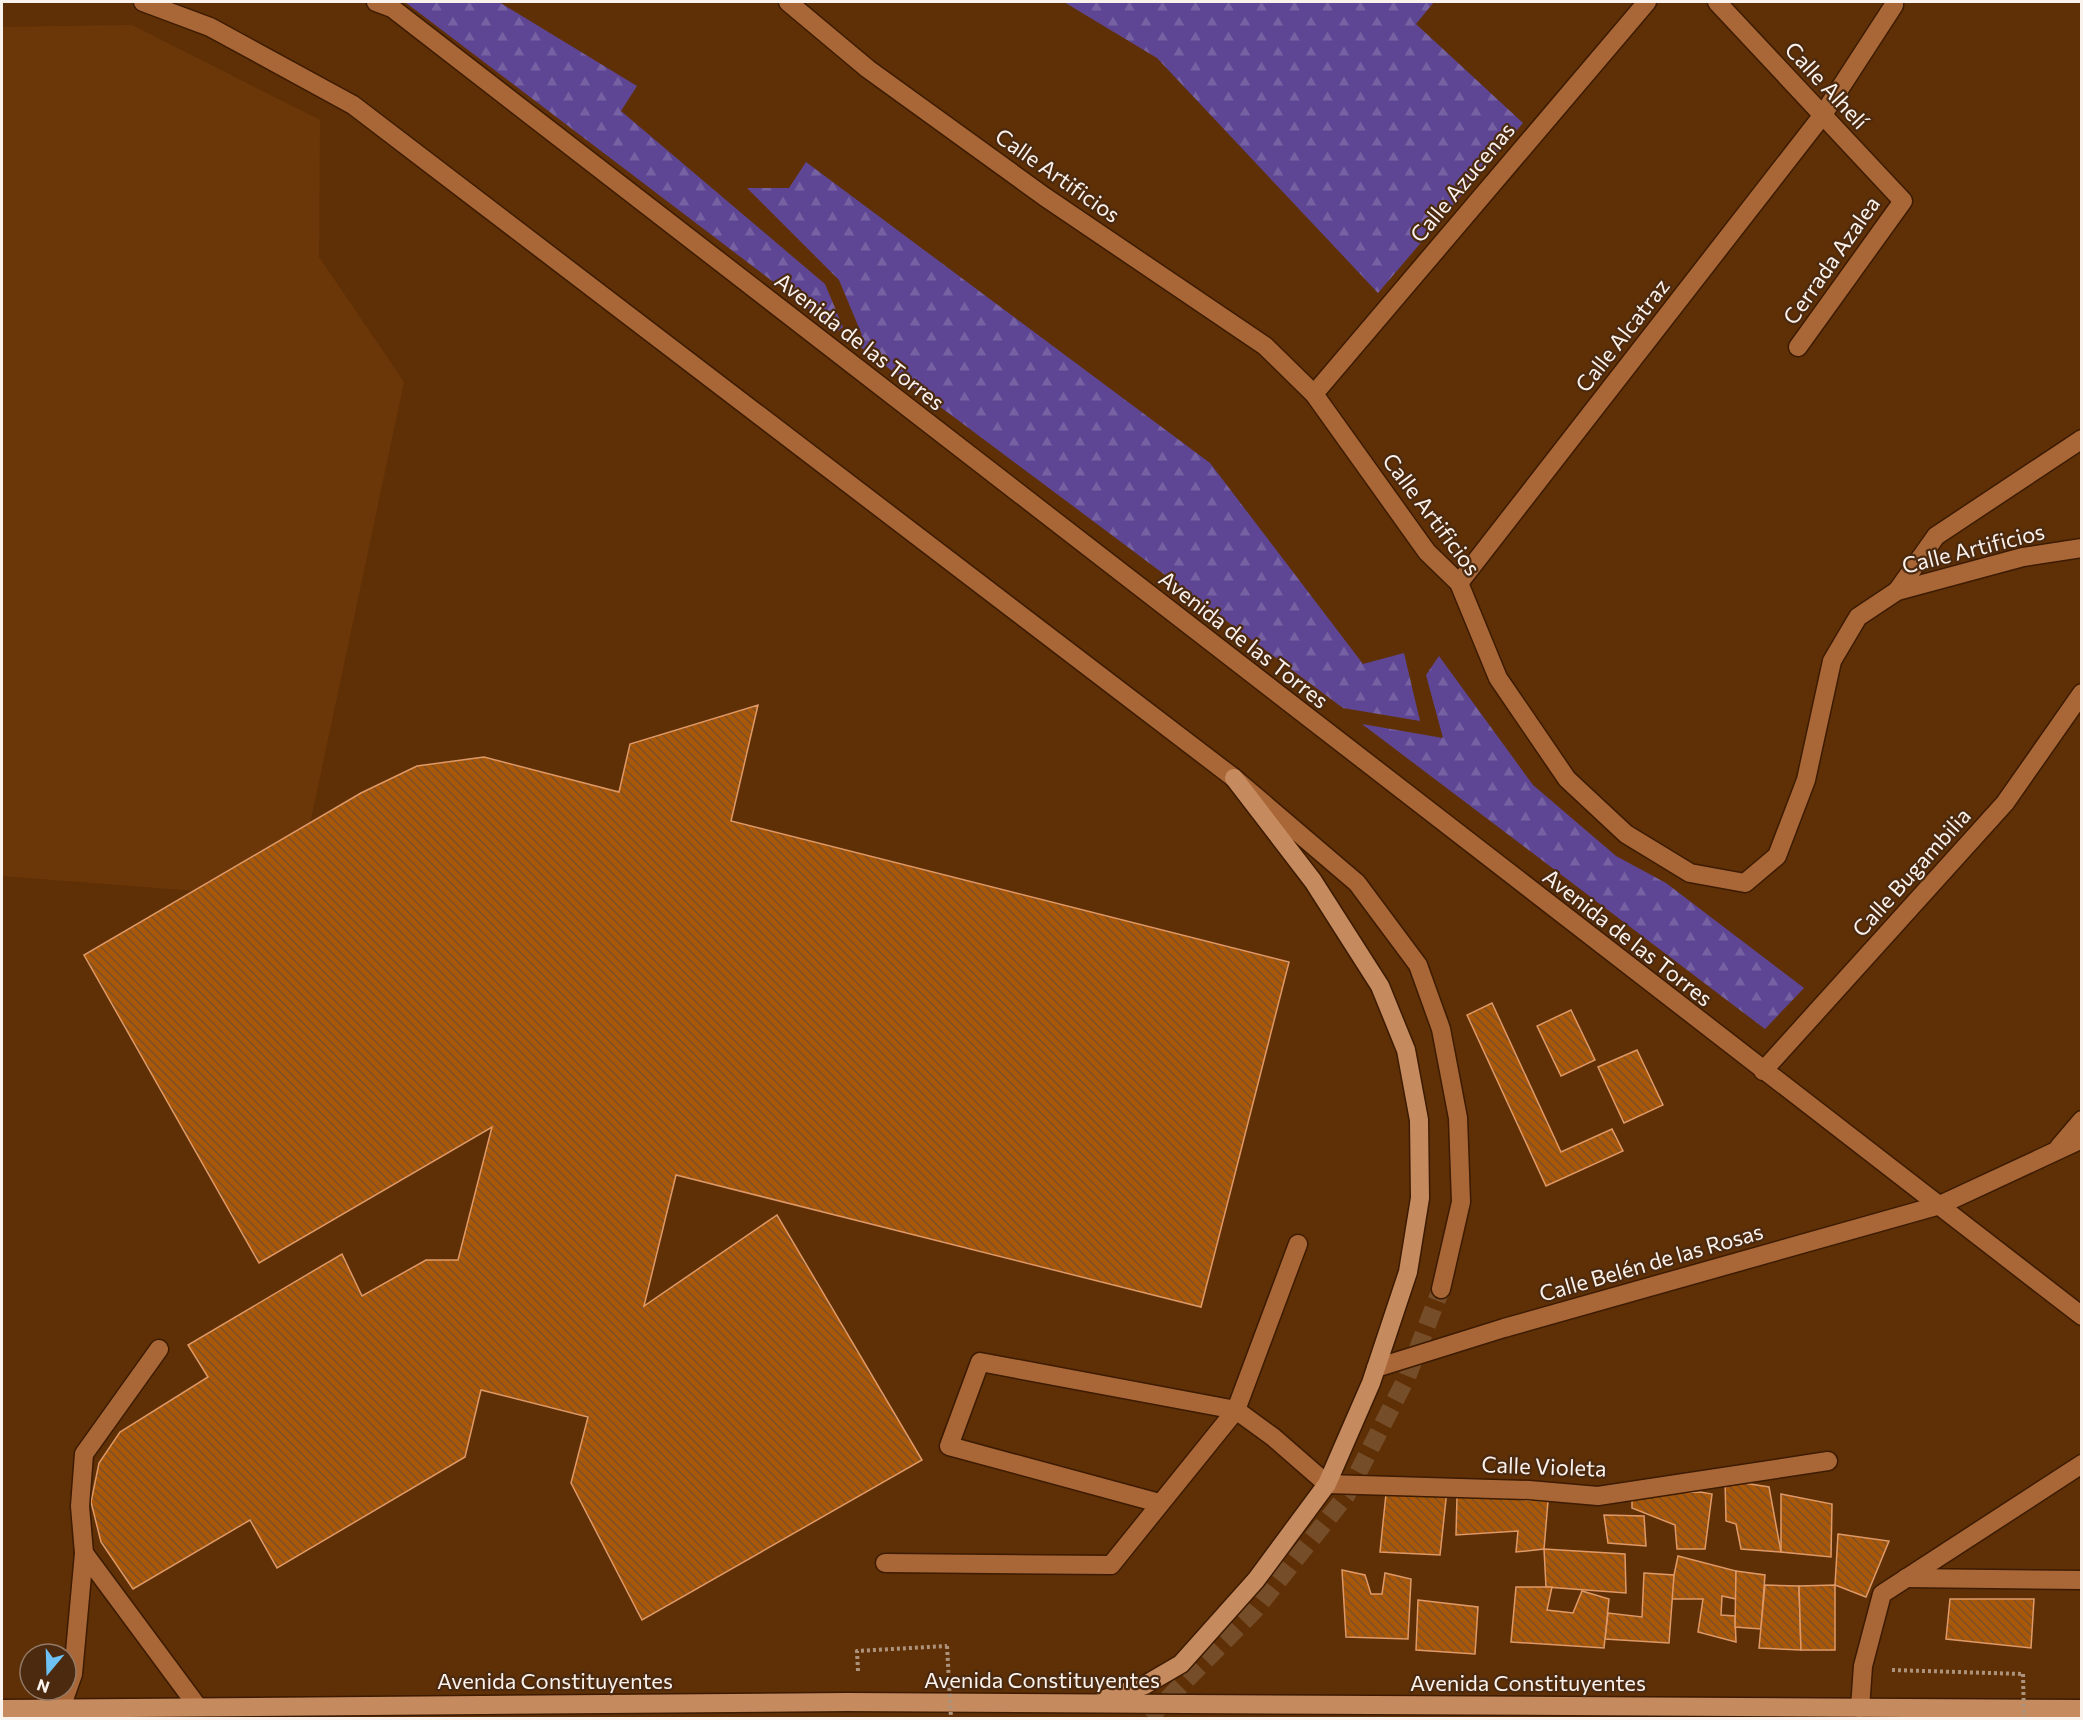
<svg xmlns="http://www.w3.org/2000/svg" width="2083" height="1720" font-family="Commissioner,sans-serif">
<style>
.built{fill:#6c3708}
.forest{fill:url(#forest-firs)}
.building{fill:url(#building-back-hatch);stroke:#df9968;stroke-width:1.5}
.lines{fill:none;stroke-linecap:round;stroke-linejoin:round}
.tertiary-tunnel{stroke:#764d29;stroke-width:18;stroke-dasharray:18 9;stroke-linecap:butt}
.service-casing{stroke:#3c1b01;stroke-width:21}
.minor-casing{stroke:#3c1b01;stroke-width:21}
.tertiary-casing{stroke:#3c1b01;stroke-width:21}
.trunk-casing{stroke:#3c1b01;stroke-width:21}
.path{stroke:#ae937c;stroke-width:4;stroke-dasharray:3 3;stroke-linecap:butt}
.service{stroke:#a96737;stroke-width:18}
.minor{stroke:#a96737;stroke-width:18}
.tertiary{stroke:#a96737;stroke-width:18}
.trunk{stroke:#c68a5f;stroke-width:18}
.path-bridge{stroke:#ae937c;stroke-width:4;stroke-dasharray:3 3;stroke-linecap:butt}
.labels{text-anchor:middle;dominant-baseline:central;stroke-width:4.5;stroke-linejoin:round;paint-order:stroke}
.street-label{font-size:22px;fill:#faf2ed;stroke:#4c2a10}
</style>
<defs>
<pattern id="forest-firs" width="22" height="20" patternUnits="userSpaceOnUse" patternTransform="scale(1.5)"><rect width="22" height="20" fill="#5e4694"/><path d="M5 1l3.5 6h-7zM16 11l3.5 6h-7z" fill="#7661a3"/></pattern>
<pattern id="building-back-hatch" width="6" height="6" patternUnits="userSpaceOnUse" patternTransform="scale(1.5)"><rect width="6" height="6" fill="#a95809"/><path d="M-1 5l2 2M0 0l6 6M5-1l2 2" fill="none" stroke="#7a5028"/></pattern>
</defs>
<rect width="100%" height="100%" fill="#5f3006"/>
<path class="built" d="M 132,25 L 320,120 L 319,257 L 404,382 L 310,824 L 196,891 L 2,876 L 2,27 Z"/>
<g class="forest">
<path d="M 405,2 L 499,2 L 637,86 L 621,111 L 825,284 L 843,327 L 838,331 Z"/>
<path d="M 1064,2 L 1434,2 L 1416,24 L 1523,123 L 1378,293 L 1157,58 Z"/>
<path d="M 806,162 L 1210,463 L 1363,664 L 1404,653 L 1420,721 L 1343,708 L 851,340 L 862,335 L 839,280 L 747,188 L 789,188 Z"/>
<path d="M 1439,656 L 1533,785 L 1616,856 L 1666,883 L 1804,988 L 1765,1029 L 1362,724 L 1443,738 L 1426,675 Z"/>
</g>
<g class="building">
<path d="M 758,705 L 731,821 L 1289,962 L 1201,1307 L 676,1175 L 644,1306 L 777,1215 L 922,1460 L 642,1620 L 571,1483 L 588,1417 L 481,1390 L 465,1457 L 277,1568 L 250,1520 L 133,1589 L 101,1542 L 91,1502 L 99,1463 L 120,1432 L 208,1377 L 188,1345 L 342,1254 L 362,1296 L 426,1260 L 458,1260 L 492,1127 L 259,1263 L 84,955 L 361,793 L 417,766 L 484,757 L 619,792 L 630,744 Z"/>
<path d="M 1492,1003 L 1561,1152 L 1612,1129 L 1623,1151 L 1546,1186 L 1467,1015 Z"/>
<path d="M 1571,1010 L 1595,1060 L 1561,1076 L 1537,1026 Z"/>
<path d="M 1637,1050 L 1663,1105 L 1624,1123 L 1598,1067 Z"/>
<path d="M 1725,1480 L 1769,1487 L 1781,1552 L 1741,1549 L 1736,1524 L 1726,1521 Z"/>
<path d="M 1447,1490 L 1440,1555 L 1380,1552 L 1386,1494 Z"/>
<path d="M 1700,1492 L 1712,1494 L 1705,1549 L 1677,1549 L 1675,1525 L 1632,1508 L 1632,1494 Z"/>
<path d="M 1781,1494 L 1832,1504 L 1831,1557 L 1781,1552 Z"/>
<path d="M 1457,1496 L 1548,1501 L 1544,1549 L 1516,1552 L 1518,1531 L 1456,1535 Z"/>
<path d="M 1604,1515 L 1644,1516 L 1646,1546 L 1608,1543 Z"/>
<path d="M 1838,1534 L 1889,1541 L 1866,1597 L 1835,1585 Z"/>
<path d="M 1544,1549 L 1625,1554 L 1626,1593 L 1546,1587 Z"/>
<path d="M 1678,1556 L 1736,1571 L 1736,1599 L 1722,1596 L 1721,1615 L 1735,1616 L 1736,1642 L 1698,1632 L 1703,1599 L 1669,1599 Z"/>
<path d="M 1342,1570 L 1365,1575 L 1371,1594 L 1382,1594 L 1385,1573 L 1411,1579 L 1408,1639 L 1346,1637 Z"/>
<path d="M 1736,1571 L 1765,1575 L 1761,1629 L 1735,1627 Z"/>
<path d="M 1644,1573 L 1674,1575 L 1669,1643 L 1605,1639 L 1608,1613 L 1642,1617 Z"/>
<path d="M 1765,1585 L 1799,1586 L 1801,1650 L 1759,1648 Z"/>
<path d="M 1835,1585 L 1835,1650 L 1801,1650 L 1799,1586 Z"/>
<path d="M 1516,1587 L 1552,1587 L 1547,1610 L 1573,1613 L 1582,1591 L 1609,1599 L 1604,1648 L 1511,1642 Z"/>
<path d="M 1950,1599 L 2034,1599 L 2031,1648 L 1946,1639 Z"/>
<path d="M 1418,1600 L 1478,1607 L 1475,1654 L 1416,1650 Z"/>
</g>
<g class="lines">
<path class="tertiary-tunnel" d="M 1149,1718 L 1255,1610 L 1346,1496 L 1407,1377 L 1441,1289"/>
<defs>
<g id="service">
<path d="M 1159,1503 L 949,1446 L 980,1362 L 1236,1410 L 1298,1244"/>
<path d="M 84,1553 L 198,1707"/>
<path d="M 885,1563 L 1111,1565 L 1236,1410 L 1273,1437 L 1327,1484"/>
<path d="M 1906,1578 L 2082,1580"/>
<path d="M 61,1708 L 73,1674 L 84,1553 L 80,1506 L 84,1454 L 159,1349"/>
<path d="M 1860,1708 L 1863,1666 L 1882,1594 L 2082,1464"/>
</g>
<g id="minor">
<path d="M 788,2 L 868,69 L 1045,197 L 1265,346 L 1314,394 L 1427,552 L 1459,583 L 1498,678 L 1567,779 L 1626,834 L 1690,873 L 1745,883 L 1777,856 L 1806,780 L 1832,661 L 1858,617 L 1897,591 L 2023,557 L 2082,548"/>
<path d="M 1717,2 L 1903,201 L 1798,347"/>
<path d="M 1314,394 L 1647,2"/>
<path d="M 1459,583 L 1822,116 L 1894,5"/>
<path d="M 1897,591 L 1936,536 L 2082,439"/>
<path d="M 1763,1071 L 2005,803 L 2082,693"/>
<path d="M 2059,1147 L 2082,1120"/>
<path d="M 1376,1368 L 1504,1328 L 1940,1205 L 2082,1139"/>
<path d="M 1327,1484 L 1529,1490 L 1598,1496 L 1828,1461"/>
</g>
<g id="tertiary">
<path d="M 143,2 L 210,27 L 353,105 L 1234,778 L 1357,883 L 1418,965 L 1441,1029 L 1458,1118 L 1461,1202 L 1441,1289"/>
<path d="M 376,2 L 392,8 L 2082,1316"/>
</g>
<g id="trunk">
<path d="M 1105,1699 L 1145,1685 L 1181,1664 L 1256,1580 L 1327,1484 L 1371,1383 L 1408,1272 L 1420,1198 L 1419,1120 L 1406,1050 L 1380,986 L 1313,881 L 1234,778"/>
<path d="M 2,1709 L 847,1702 L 2082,1709"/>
</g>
</defs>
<use href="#service" class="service-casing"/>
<use href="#minor" class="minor-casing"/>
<use href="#tertiary" class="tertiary-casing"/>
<use href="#trunk" class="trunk-casing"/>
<g class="path">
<path d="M 1892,1670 L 2023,1674"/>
<path d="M 858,1671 L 857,1651 L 947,1646"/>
</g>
<use href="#service" class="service"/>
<use href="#minor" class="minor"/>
<use href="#tertiary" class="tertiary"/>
<use href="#trunk" class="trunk"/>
<g class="path-bridge">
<path d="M 947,1646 L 951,1718"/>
<path d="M 2023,1674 L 2024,1718"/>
</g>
</g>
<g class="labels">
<g class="street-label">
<text transform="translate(1827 85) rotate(47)">Calle Alhelí</text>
<text transform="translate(1058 175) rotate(35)">Calle Artificios</text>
<text transform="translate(1462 182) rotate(-50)">Calle Azucenas</text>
<text transform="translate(1831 260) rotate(-55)">Cerrada Azalea</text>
<text transform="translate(1622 335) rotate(-52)">Calle Alcatraz</text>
<text transform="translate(860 341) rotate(38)">Avenida de las Torres</text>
<text transform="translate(1432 514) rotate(53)">Calle Artificios</text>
<text transform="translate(1973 548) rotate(-14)">Calle Artificios</text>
<text transform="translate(1244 639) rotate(38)">Avenida de las Torres</text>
<text transform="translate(1911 872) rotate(-48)">Calle Bugambilia</text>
<text transform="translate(1628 937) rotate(38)">Avenida de las Torres</text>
<text transform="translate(1651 1262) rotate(-16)">Calle Belén de las Rosas</text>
<text transform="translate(1544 1466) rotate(2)">Calle Violeta</text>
<text x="1042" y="1679">Avenida Constituyentes</text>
<text x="555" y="1680">Avenida Constituyentes</text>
<text x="1528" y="1682">Avenida Constituyentes</text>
</g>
</g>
<rect width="2083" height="1720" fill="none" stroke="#faf2ed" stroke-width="6"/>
<g transform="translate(48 1672) rotate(199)"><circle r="28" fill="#4c2a10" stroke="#927a68" stroke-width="1.5"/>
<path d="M0-4.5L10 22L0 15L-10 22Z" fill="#6dc2f3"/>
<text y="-9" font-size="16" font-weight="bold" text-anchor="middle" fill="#faf2ed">N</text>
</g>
</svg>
